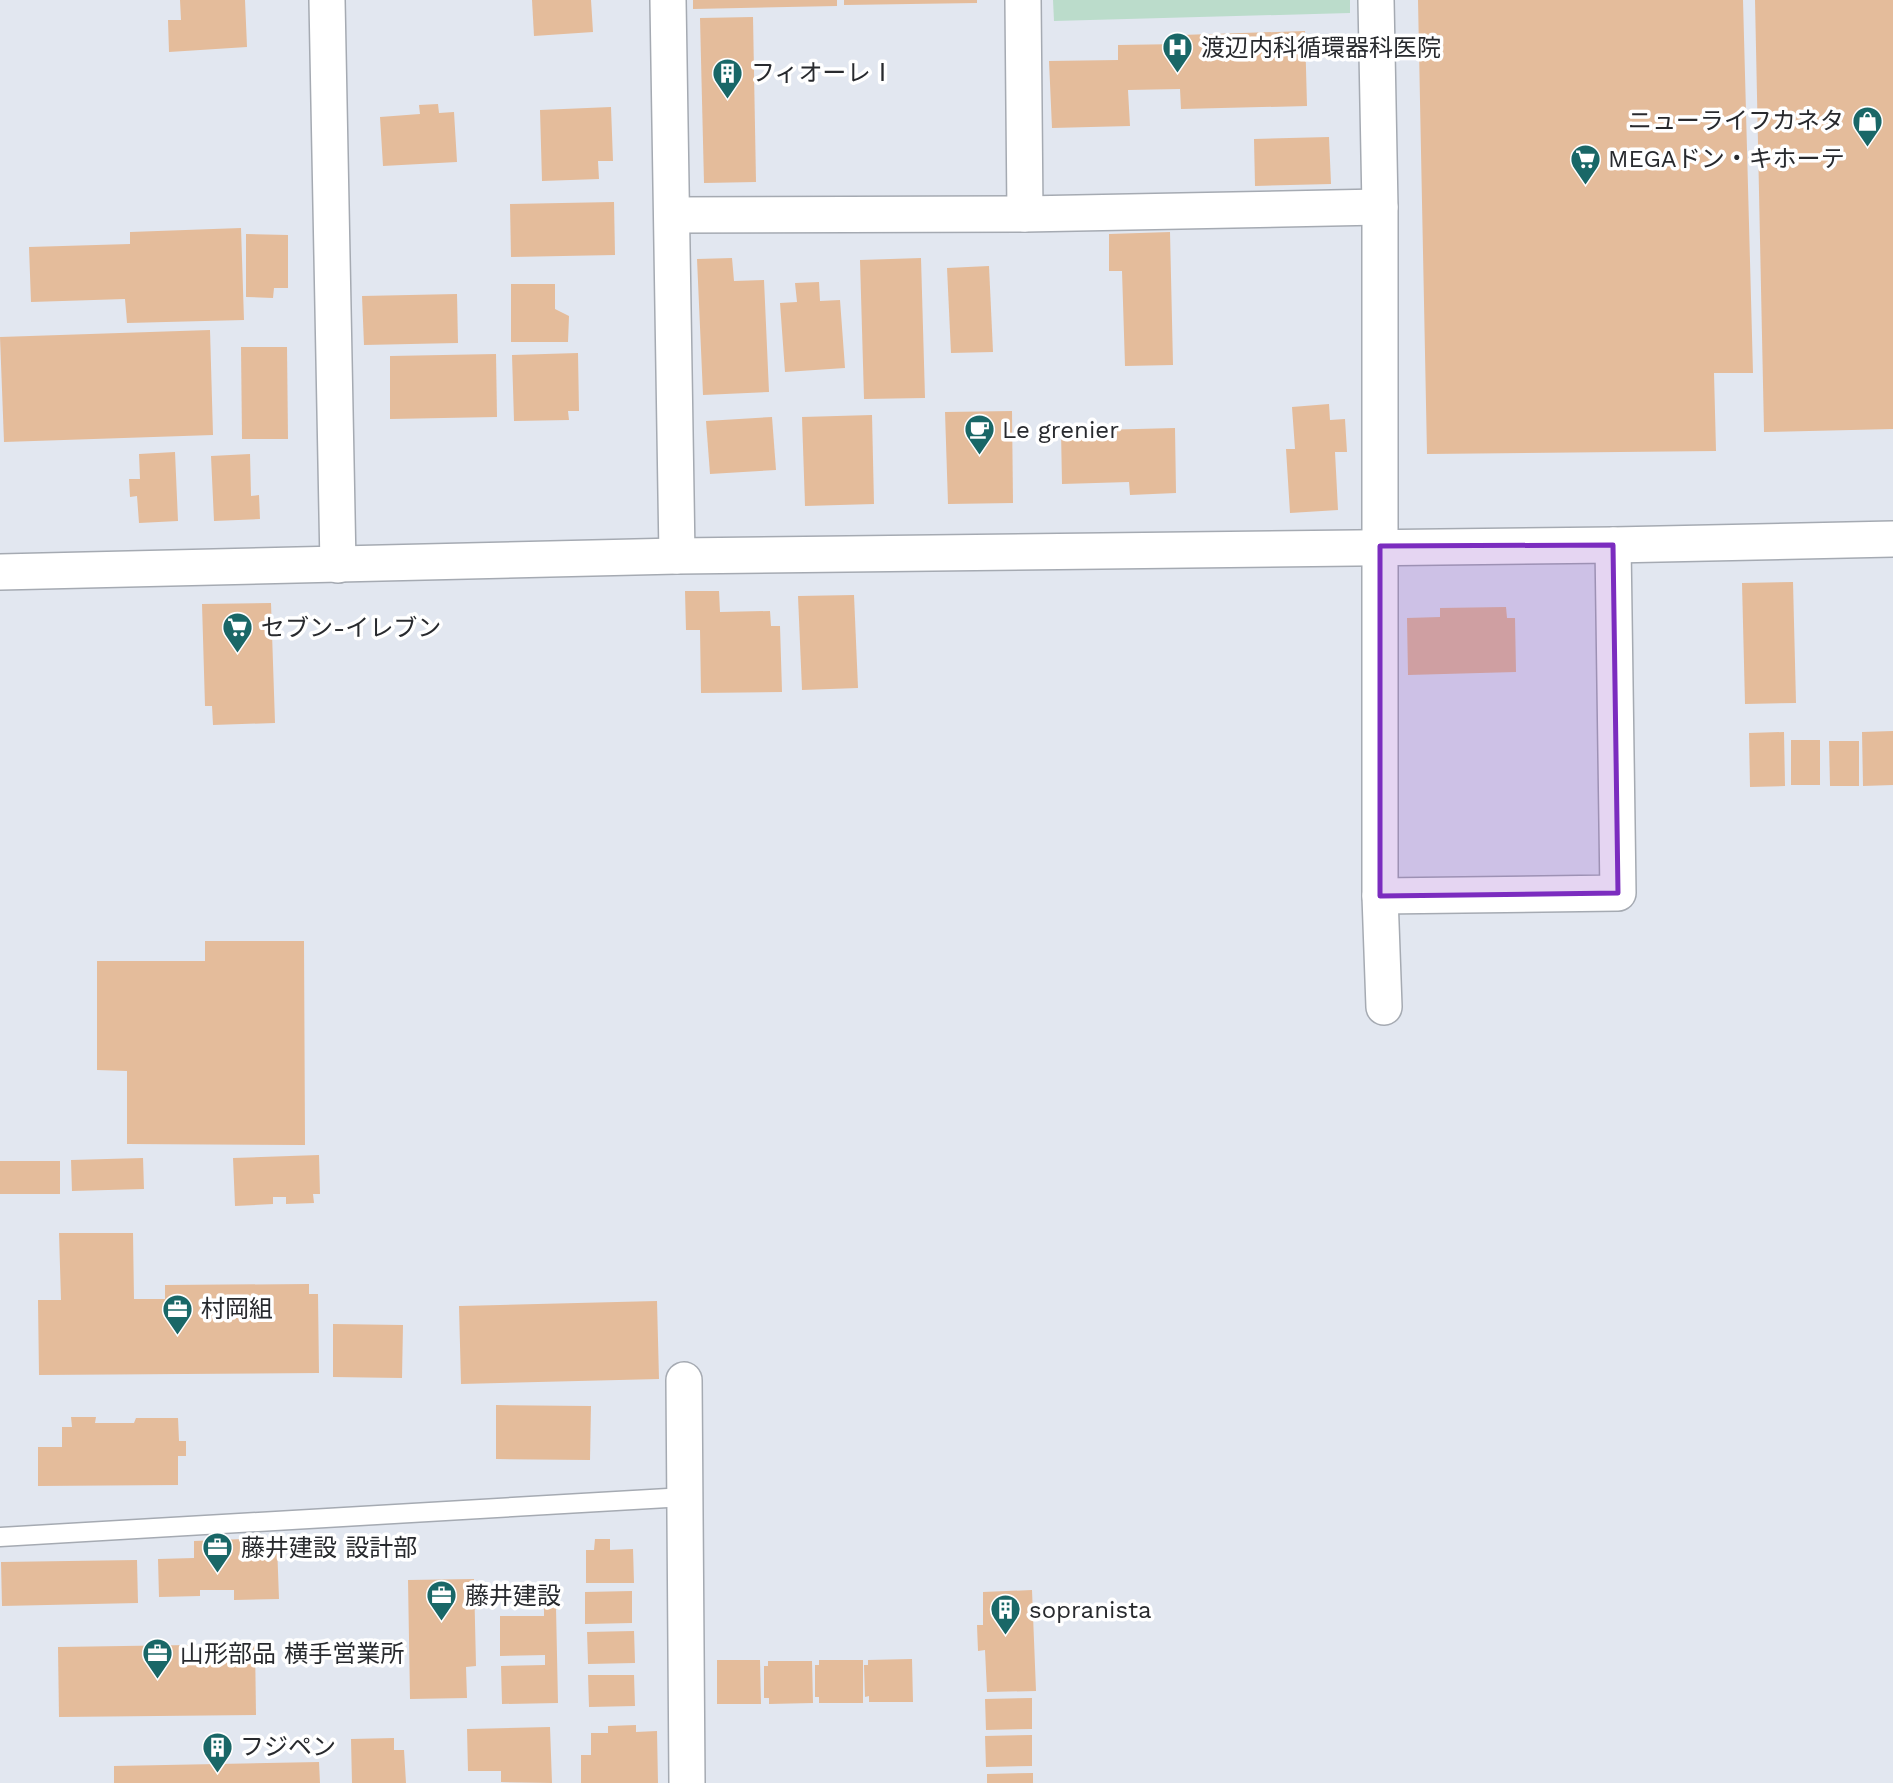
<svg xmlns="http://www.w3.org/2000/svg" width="1893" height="1783" font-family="'Work Sans','Noto Sans JP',sans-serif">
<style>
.green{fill:#bbdccb}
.building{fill:#e4bc9b}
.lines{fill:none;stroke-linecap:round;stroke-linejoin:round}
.service-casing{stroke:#a5aab2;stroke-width:21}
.minor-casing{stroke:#a5aab2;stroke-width:38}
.service{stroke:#fff;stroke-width:18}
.minor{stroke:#fff;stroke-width:35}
.marked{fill:#7b2cbf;fill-opacity:0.2;stroke:#7b2cbf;stroke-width:5;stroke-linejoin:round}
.labels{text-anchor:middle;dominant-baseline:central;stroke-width:7;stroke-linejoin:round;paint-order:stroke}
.poi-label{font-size:24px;fill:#282a2e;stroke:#fff;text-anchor:start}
</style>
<rect width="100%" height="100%" fill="#e2e7f0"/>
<path class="green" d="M 1053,0 L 1350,0 L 1350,13 L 1054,21 Z"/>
<g class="building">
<path d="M 180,0 L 245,0 L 247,47 L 169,52 L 168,20 L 181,20 Z"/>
<path d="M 532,0 L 591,0 L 593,32 L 534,36 Z"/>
<path d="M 693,0 L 837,0 L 837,6 L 693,9 Z"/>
<path d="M 844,0 L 977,0 L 977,3 L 844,5 Z"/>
<path d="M 1418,0 L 1743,0 L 1753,373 L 1714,373 L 1716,451 L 1427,454 Z"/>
<path d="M 1755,0 L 1893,0 L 1893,429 L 1764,432 Z"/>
<path d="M 753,17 L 756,182 L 704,183 L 700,18 Z"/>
<path d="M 1305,31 L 1307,106 L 1181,109 L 1180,89 L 1128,90 L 1130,126 L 1052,128 L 1049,61 L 1118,60 L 1118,45 L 1181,44 L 1181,35 Z"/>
<path d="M 438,104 L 439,113 L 454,112 L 457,162 L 383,166 L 380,117 L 420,114 L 419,105 Z"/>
<path d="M 611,107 L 613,161 L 598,161 L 599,179 L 542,181 L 540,110 Z"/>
<path d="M 1329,137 L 1331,184 L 1255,186 L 1254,139 Z"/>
<path d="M 614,202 L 615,255 L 511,257 L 510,204 Z"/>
<path d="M 241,228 L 244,320 L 127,323 L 125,299 L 31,302 L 29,247 L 130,244 L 130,232 Z"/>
<path d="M 1170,232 L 1173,365 L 1125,366 L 1122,271 L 1109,271 L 1109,234 Z"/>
<path d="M 246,234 L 288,235 L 288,288 L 274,288 L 273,298 L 246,297 Z"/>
<path d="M 732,258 L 734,281 L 764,280 L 769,392 L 703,395 L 697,259 Z"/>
<path d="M 921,258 L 925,398 L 864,399 L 860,260 Z"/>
<path d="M 989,266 L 993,352 L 951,353 L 947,268 Z"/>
<path d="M 819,282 L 820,301 L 840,300 L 845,368 L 785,372 L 780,303 L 797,302 L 795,283 Z"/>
<path d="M 511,284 L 555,284 L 555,309 L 569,316 L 568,342 L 511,342 Z"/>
<path d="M 457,294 L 458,343 L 364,345 L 362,296 Z"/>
<path d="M 210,330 L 213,435 L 4,442 L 0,337 Z"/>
<path d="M 241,347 L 287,347 L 288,439 L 242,439 Z"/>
<path d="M 578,353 L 579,411 L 568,411 L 569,420 L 514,421 L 512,355 Z"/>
<path d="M 496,354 L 497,417 L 390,419 L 390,356 Z"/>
<path d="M 1329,404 L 1330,420 L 1345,419 L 1347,452 L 1335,452 L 1338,510 L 1290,513 L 1286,449 L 1295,449 L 1292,407 Z"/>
<path d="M 1012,411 L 1013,503 L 948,504 L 945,412 Z"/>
<path d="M 872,415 L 874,504 L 805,506 L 802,417 Z"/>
<path d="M 772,417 L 776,470 L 710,474 L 706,421 Z"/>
<path d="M 1175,428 L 1176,493 L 1130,495 L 1129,482 L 1062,484 L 1061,431 Z"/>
<path d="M 175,452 L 178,521 L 139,523 L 137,496 L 130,497 L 129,479 L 140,479 L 139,454 Z"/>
<path d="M 250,454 L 251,496 L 259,495 L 260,519 L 214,521 L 211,456 Z"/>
<path d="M 1793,582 L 1796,703 L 1745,704 L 1742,583 Z"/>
<path d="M 685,591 L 719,591 L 720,612 L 770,611 L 771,626 L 780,626 L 782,692 L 701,693 L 700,630 L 686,630 Z"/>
<path d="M 854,595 L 858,688 L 802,690 L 798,596 Z"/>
<path d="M 271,603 L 275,723 L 213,725 L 212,706 L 205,706 L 202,604 Z"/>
<path d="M 1506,607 L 1507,618 L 1515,618 L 1516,672 L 1408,675 L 1407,618 L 1440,617 L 1440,608 Z"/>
<path d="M 1893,731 L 1893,785 L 1863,786 L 1862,732 Z"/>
<path d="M 1784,732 L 1785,786 L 1750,787 L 1749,733 Z"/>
<rect x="1791" y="740" width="29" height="45"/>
<path d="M 1829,741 L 1859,741 L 1859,786 L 1830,786 Z"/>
<path d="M 205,941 L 304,941 L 305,1145 L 127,1144 L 127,1071 L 97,1070 L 97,961 L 205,961 Z"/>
<path d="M 319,1155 L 320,1194 L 313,1194 L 314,1203 L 286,1204 L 286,1197 L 273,1197 L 273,1204 L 235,1206 L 233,1158 Z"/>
<path d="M 143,1158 L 144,1189 L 72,1191 L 71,1160 Z"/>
<rect x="0" y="1161" width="60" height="33"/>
<path d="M 59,1233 L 133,1233 L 134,1299 L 165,1299 L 165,1285 L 309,1284 L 309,1294 L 318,1294 L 319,1373 L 39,1375 L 38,1300 L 61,1300 Z"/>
<path d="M 657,1301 L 659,1379 L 461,1384 L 459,1306 Z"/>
<path d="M 333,1324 L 403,1325 L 402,1378 L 333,1377 Z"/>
<path d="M 496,1405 L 591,1406 L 590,1460 L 496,1459 Z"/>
<path d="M 71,1417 L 96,1417 L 95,1423 L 134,1423 L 136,1418 L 178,1418 L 179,1441 L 186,1441 L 186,1456 L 178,1456 L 178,1485 L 38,1486 L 38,1447 L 62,1447 L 62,1427 L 72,1427 Z"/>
<path d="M 243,1539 L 243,1545 L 277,1544 L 279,1599 L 234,1600 L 234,1590 L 200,1590 L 200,1596 L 159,1597 L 158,1559 L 194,1558 L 194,1541 Z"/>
<path d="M 595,1539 L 610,1539 L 610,1550 L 633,1549 L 634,1583 L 586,1583 L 586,1550 L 594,1550 Z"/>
<path d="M 137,1560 L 138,1603 L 2,1606 L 1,1562 Z"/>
<path d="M 474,1579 L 476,1666 L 466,1667 L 467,1698 L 410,1699 L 408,1580 Z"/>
<path d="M 1032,1590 L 1036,1691 L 987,1692 L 985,1650 L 978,1651 L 977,1625 L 983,1625 L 983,1592 Z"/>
<path d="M 632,1591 L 632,1623 L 585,1624 L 585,1592 Z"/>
<path d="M 544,1607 L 556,1607 L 558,1703 L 502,1704 L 501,1666 L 545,1665 L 545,1655 L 500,1656 L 500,1616 L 544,1616 Z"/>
<path d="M 634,1631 L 635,1663 L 588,1664 L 587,1632 Z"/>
<path d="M 255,1644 L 256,1715 L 59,1717 L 58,1647 Z"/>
<path d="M 912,1659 L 913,1702 L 869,1702 L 869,1696 L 865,1697 L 864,1665 L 868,1665 L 868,1660 Z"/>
<path d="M 717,1660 L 760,1660 L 761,1704 L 717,1704 Z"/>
<path d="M 819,1660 L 863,1660 L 863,1703 L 819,1703 L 819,1697 L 815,1697 L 815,1665 L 819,1665 Z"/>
<path d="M 768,1661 L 812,1661 L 813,1703 L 769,1704 L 769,1698 L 764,1698 L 764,1666 L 768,1666 Z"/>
<path d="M 588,1675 L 634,1675 L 635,1706 L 589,1707 Z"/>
<path d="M 1032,1698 L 1032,1729 L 986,1730 L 985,1699 Z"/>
<path d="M 636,1725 L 636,1732 L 657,1731 L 658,1783 L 581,1783 L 581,1755 L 591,1755 L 591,1733 L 608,1733 L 608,1726 Z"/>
<path d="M 550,1727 L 552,1783 L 501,1782 L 501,1771 L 468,1771 L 467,1729 Z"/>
<path d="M 1032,1735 L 1032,1766 L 986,1767 L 985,1736 Z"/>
<path d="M 394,1738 L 394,1750 L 404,1750 L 406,1783 L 352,1783 L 351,1739 Z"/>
<path d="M 319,1762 L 320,1783 L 114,1783 L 114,1766 Z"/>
<path d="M 1033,1773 L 1033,1783 L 987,1783 L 987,1774 Z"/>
</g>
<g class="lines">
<defs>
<path id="service" d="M 0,1537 L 685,1497"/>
<g id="minor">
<path d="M 327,0 L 338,565"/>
<path d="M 668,0 L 677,556"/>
<path d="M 1023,0 L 1025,214"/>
<path d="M 1376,0 L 1380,207 L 1380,896 L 1384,1007"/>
<path d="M 672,215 L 1025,214 L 1380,207"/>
<path d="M 0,572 L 677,556 L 1613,545 L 1893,539"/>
<path d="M 1380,896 L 1618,893 L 1613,545"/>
<path d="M 684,1380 L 687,1783"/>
</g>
</defs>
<use href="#service" class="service-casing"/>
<use href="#minor" class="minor-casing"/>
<use href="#service" class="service"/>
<use href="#minor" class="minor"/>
</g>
<path class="marked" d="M 1613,545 L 1618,893 L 1380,896 L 1380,546 Z"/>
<defs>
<symbol id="hospital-pin" viewBox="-11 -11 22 30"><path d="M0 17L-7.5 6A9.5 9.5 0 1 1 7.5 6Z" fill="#196767" stroke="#fff"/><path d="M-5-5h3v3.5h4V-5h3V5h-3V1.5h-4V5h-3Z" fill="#fff"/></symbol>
<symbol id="building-pin" viewBox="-11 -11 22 30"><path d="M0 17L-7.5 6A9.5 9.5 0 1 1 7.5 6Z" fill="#196767" stroke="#fff"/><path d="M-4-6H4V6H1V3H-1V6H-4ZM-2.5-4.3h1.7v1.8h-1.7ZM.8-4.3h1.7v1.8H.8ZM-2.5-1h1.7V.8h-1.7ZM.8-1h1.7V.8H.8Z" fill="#fff"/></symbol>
<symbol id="shop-pin" viewBox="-11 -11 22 30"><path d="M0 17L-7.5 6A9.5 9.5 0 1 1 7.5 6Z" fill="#196767" stroke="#fff"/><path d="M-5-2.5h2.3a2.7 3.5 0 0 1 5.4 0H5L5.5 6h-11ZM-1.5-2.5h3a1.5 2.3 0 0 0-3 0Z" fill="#fff"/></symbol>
<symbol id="supermarket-pin" viewBox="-11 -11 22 30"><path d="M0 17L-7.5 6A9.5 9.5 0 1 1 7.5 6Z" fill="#196767" stroke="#fff"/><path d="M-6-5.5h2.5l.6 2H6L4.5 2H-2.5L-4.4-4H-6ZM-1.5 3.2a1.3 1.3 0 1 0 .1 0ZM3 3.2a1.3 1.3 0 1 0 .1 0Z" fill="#fff"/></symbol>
<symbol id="cafe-pin" viewBox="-11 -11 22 30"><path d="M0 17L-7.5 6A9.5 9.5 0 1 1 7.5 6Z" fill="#196767" stroke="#fff"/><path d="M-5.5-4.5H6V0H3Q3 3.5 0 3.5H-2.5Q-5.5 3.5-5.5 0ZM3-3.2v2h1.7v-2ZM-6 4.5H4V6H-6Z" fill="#fff"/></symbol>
<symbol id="office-pin" viewBox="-11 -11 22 30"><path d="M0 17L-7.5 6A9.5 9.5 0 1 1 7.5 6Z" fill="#196767" stroke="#fff"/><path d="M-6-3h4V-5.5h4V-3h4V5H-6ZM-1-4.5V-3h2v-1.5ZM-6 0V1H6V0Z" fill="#fff"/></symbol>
</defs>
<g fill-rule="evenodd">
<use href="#hospital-pin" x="1160" y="30" width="35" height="47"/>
<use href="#building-pin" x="710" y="56" width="35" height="47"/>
<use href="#shop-pin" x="1850" y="104" width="35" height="47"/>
<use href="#supermarket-pin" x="1568" y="142" width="35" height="47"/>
<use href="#cafe-pin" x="962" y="412" width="35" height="47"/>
<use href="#supermarket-pin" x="220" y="610" width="35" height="47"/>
<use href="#office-pin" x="160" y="1292" width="35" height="47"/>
<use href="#office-pin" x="200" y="1530" width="35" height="47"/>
<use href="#office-pin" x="424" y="1578" width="35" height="47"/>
<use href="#building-pin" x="988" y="1592" width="35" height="47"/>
<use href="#office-pin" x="140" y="1636" width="35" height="47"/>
<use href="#building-pin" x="200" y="1730" width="35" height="47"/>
</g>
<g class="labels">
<g class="poi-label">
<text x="1201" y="48">渡辺内科循環器科医院</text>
<text x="751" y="73">フィオーレⅠ</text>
<text x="1844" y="121" text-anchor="end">ニューライフカネタ</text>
<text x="1608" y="159">MEGAドン・キホーテ</text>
<text x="1002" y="430">Le grenier</text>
<text x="261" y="628">セブン-イレブン</text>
<text x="201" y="1309">村岡組</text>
<text x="241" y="1548">藤井建設 設計部</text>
<text x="465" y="1596">藤井建設</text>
<text x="1029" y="1610">sopranista</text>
<text x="180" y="1654">山形部品 横手営業所</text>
<text x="240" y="1747">フジペン</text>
</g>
</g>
</svg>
